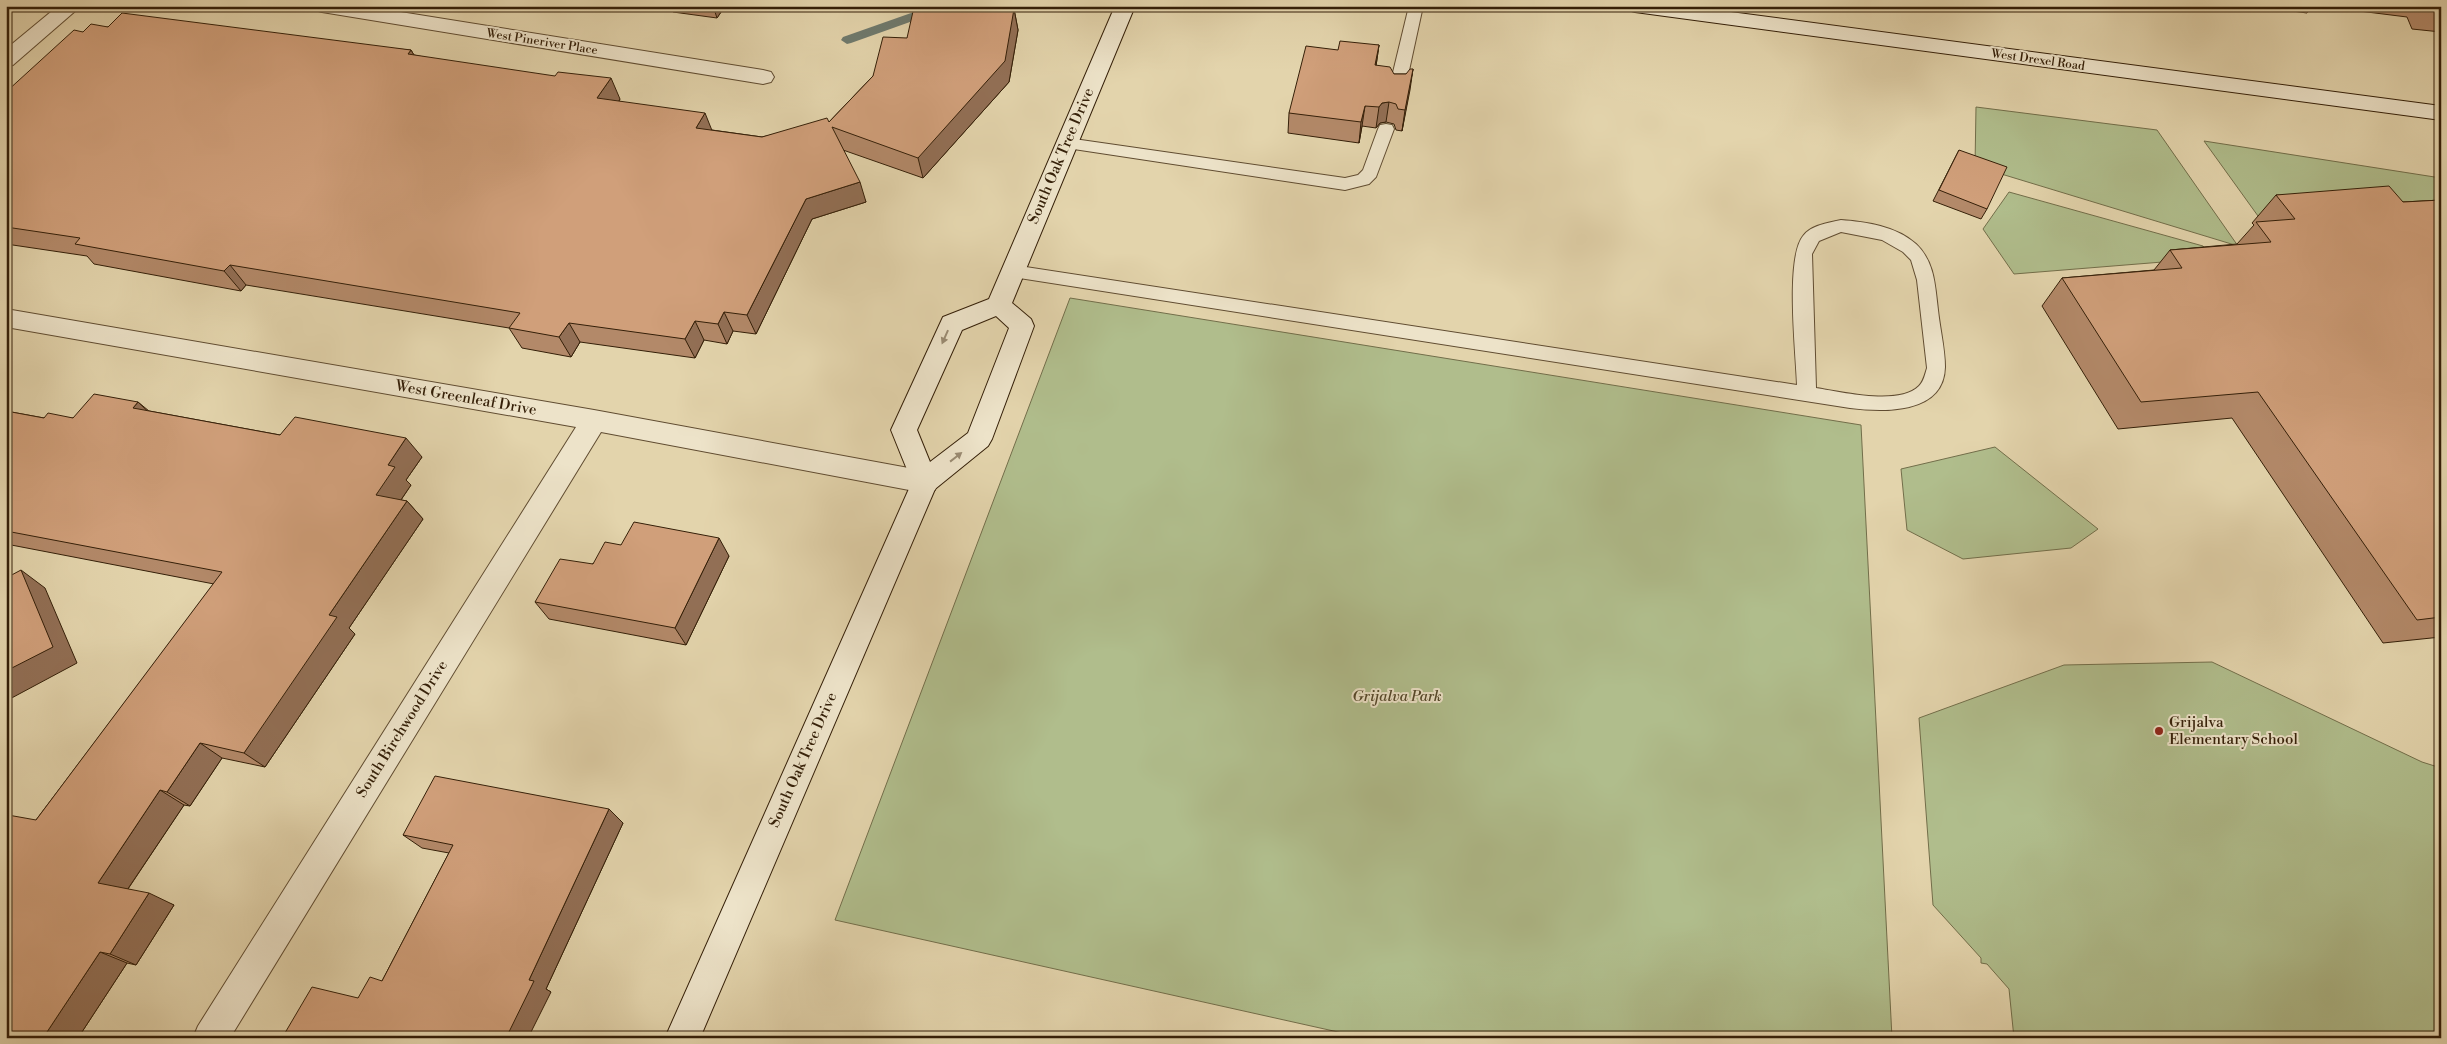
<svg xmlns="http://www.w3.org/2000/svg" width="2447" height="1044" font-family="'Libre Bodoni',serif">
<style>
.green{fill:#b0bd8c;stroke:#726e4a}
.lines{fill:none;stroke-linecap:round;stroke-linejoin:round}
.stream{fill:#6f7a6e;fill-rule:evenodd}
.lane-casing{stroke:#604c31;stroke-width:2}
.street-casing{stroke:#604c31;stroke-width:2}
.secondary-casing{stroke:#341f08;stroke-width:2}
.lane{fill:#ede3c9;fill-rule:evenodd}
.street{fill:#ede3c9;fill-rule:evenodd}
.secondary{fill:#ede3c9;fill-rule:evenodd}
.wall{fill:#b38969;stroke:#341f08}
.shaded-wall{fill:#926f55;stroke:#341f08}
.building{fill:#d09f7a;stroke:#341f08}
.oneway{fill:#9a8b72}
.poi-dot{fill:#8f2418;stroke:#ede3c9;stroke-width:2}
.labels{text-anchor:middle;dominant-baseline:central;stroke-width:4;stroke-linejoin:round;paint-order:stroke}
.far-street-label{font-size:12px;fill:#341f08;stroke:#ede3c9}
.street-label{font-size:15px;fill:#341f08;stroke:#ede3c9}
.park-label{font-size:15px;font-style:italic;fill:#534629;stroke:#ede3c9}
.poi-label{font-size:15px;fill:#341f08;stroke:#ede3c9;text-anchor:start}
</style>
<rect width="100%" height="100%" fill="#e3d4ac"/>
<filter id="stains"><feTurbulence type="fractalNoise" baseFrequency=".004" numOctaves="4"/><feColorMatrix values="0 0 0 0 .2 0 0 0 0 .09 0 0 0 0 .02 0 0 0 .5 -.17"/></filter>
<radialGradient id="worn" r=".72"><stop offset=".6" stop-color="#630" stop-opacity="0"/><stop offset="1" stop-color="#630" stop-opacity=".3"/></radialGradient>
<g class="green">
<path d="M 1976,107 L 2157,130 L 2238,246 L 1975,166 Z"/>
<path d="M 2204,141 L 2441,178 L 2441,223 L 2368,209 L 2258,216 Z"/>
<path d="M 2009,192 L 2203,246 L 2212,258 L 2014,274 L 1983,229 Z"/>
<path d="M 1070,298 L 1861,425 L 1892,1038 L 1365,1038 L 835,920 Z"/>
<path d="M 1995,447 L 2098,529 L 2071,548 L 1963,559 L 1907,530 L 1901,469 Z"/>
<path d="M 2212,662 L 2422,762 L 2441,768 L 2441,1038 L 2014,1038 L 2009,989 L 1987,964 L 1981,963 L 1981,958 L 1933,905 L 1919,718 L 2064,665 Z"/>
</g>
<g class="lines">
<path class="stream" d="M 931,6 L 942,6 L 938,12 L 851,43 L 847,44 L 841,40 L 843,37 Z"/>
<defs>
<g id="lane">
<path d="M 1409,6 L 1423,6 L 1405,89 L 1403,93 L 1391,93 L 1389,89 Z"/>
<path d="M 1386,124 L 1392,125 L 1394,129 L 1376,177 L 1369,184 L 1345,190 L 1067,148 L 1061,147 L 1059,143 L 1061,139 L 1067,138 L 1345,178 L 1358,175 L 1363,170 L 1378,129 L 1380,125 Z"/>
<path d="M 1841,220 C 1866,222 1896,226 1916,244 C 1935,262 1935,286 1938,310 C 1940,329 1945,349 1945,367 C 1944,415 1882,412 1850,408 L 1013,277 L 1007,275 L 1004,271 L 1007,267 L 1013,265 L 1797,385 C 1796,353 1785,259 1803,236 C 1811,225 1828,223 1841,220 ZM 1841,232 L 1882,240 L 1903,252 L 1911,260 L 1917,280 L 1927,368 C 1925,374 1924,381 1919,386 C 1899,406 1842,392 1816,388 L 1812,254 L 1819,241 Z"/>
</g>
<g id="street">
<path d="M 58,6 L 81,6 L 13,65 L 6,67 L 6,49 Z"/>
<path d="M 312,6 L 363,6 L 763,70 L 771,72 L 774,77 L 771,82 L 763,84 L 322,12 L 315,10 Z"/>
<path d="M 6,309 L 594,410 L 925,471 L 935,474 L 938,482 L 935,490 L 925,493 L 601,432 L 230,1038 L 193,1038 L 198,1026 L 576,427 L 6,327 Z"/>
</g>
<g id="secondary">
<path d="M 1115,6 L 1135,6 L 1012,303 L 1031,319 L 1034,326 L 992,439 L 988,446 L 935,489 L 700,1038 L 665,1038 L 912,482 L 891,430 L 943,317 L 989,299 ZM 996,316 L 1009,328 L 968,433 L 930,462 L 917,430 L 962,330 Z"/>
<path d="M 1625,6 L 1685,6 L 2441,106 L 2441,120 L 1635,12 L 1628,10 Z"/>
</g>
</defs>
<use href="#lane" class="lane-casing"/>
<use href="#street" class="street-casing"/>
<use href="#secondary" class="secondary-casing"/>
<use href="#lane" class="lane"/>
<use href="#street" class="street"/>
<use href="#secondary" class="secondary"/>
</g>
<g class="wall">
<path d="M 671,6 L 725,6 L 717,18 L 673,12 Z"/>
<path d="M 742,6 L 763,6 L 761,9 Z"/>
<path d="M 2256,6 L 2312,6 L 2307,13 Z"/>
<path d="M 2319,6 L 2441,6 L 2441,32 L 2412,29 L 2407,17 Z"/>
<path d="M 1014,9 L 1018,30 L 1009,82 L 923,178 L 843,150 L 866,202 L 812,219 L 756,334 L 733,331 L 727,344 L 704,340 L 695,358 L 580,342 L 571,357 L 522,348 L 509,328 L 246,285 L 241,291 L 94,264 L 87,256 L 6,244 L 6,92 L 83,32 L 108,27 L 411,50 L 414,55 L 620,99 L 619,101 L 712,130 L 762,137 L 829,122 L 873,76 L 907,38 Z"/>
<path d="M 1379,45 L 1376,66 L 1394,74 L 1406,74 L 1413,69 L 1402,131 L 1396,130 L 1394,124 L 1386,122 L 1380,123 L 1376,128 L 1362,126 L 1359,143 L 1288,133 L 1289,113 L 1338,50 Z"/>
<path d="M 1959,150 L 1987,209 L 1981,219 L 1933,201 Z"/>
<path d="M 2276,195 L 2403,202 L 2441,200 L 2441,637 L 2383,643 L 2232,418 L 2118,429 L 2042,306 L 2062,278 L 2154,270 L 2170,250 L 2237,244 L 2254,225 L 2252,223 Z"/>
<path d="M 138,402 L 149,411 L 280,435 L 422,457 L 406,480 L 411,485 L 401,500 L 407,501 L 423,519 L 349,628 L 355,634 L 265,767 L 222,758 L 190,806 L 184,805 L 128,889 L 174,905 L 136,965 L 127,963 L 78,1038 L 36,820 L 214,584 L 6,544 L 6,411 L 44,418 L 73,418 Z"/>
<path d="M 621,545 L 729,556 L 686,645 L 549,619 L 535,602 Z"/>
<path d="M 623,823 L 546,989 L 551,992 L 358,998 L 382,981 L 449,853 L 422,848 L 403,835 Z"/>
</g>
<g class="shaded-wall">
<path d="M 713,6 L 725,6 L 717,18 Z"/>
<path d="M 1014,9 L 1018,30 L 1009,82 L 923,178 L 918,158 Z"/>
<path d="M 1379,45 L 1376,66 L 1375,65 Z"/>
<path d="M 411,50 L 423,71 L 408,54 Z"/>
<path d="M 1413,69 L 1410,90 L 1402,131 L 1405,110 Z"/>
<path d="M 611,78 L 620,99 L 607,119 L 597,98 Z"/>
<path d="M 1389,102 L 1386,122 L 1380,123 L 1376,128 L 1379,107 L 1382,103 Z"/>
<path d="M 1365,106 L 1362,126 L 1359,143 L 1361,122 Z"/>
<path d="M 705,113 L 713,133 L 696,128 Z"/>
<path d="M 860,182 L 866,202 L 812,219 L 756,334 L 747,315 L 806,199 Z"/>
<path d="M 230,265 L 246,285 L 241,291 L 224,271 Z"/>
<path d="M 724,312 L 733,331 L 727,344 L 718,324 Z"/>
<path d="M 695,321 L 704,340 L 695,358 L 685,339 Z"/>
<path d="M 569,323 L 580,342 L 571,357 L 559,337 Z"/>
<path d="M 138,402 L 158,421 L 133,408 Z"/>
<path d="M 406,438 L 422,457 L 406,480 L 411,485 L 392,513 L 376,495 L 388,465 Z"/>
<path d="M 407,501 L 423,519 L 349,628 L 355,634 L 265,767 L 244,753 L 329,615 Z"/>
<path d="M 719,538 L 729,556 L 686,645 L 675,628 Z"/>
<path d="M 21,570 L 45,588 L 77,663 L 6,701 L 6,671 Z"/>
<path d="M 200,743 L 222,758 L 190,806 L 167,792 Z"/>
<path d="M 160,790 L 184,805 L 123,896 L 98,883 Z"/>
<path d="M 609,809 L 623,823 L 546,989 L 551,992 L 528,1038 L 506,1038 L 529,980 Z"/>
<path d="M 149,893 L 174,905 L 136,965 L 110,954 Z"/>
<path d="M 100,952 L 127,963 L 78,1038 L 43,1038 Z"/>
</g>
<g class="building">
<path d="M 2429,6 L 2441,6 L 2441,10 L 2430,8 Z"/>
<path d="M 914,7 L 1014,9 L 1005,61 L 918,158 L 832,127 L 860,182 L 806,199 L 747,315 L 724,312 L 718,324 L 695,321 L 685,339 L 569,323 L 559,337 L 509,328 L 520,313 L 230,265 L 224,271 L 75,244 L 80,238 L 6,227 L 6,92 L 74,30 L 83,32 L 91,24 L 108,27 L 122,13 L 411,50 L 408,54 L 555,76 L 558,72 L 611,78 L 597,98 L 705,113 L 696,128 L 762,137 L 827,118 L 829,122 L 873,76 L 883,37 L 907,38 Z"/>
<path d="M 1340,41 L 1379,45 L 1375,65 L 1390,67 L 1394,74 L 1406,74 L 1410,69 L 1413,69 L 1405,110 L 1398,109 L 1396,104 L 1389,102 L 1382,103 L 1379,107 L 1365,106 L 1361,122 L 1289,113 L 1306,46 L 1338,50 Z"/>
<path d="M 1959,150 L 2007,167 L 1987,209 L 1939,190 Z"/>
<path d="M 2389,186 L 2403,202 L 2441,200 L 2441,617 L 2417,620 L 2258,392 L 2141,402 L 2062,278 L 2182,268 L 2170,250 L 2271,242 L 2256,222 L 2295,219 L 2276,195 Z"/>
<path d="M 94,394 L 138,402 L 133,408 L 280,435 L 295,417 L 406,438 L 388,465 L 395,467 L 376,495 L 407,501 L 329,615 L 337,617 L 244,753 L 200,743 L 167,792 L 160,790 L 98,883 L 149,893 L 110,954 L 100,952 L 43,1038 L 6,1038 L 6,817 L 8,815 L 36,820 L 222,572 L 6,531 L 6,411 L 44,418 L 48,413 L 73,418 Z"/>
<path d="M 634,522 L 719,538 L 675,628 L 535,602 L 560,559 L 593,564 L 605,542 L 621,545 Z"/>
<path d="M 21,570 L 53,647 L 6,671 L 6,578 Z"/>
<path d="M 435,776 L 609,809 L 529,980 L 534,981 L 506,1038 L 282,1038 L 312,987 L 358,998 L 370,977 L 382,981 L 453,845 L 403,835 Z"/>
<path d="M 1022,1034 L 1023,1038 L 1011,1038 Z"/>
</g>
<defs><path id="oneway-solid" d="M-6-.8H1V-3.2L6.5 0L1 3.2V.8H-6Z" transform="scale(1.25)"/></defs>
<g class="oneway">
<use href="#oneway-solid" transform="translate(945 337) rotate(114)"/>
<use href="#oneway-solid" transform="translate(956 457) rotate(-38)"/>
</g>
<circle class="poi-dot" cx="2159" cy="731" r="5"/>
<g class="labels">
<g class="far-street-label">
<text transform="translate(542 42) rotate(9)">West Pineriver Place</text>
<text transform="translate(2038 60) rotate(8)">West Drexel Road</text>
</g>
<g class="street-label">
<text transform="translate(1061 156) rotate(-67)">South Oak Tree Drive</text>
<text transform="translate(466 398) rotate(10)">West Greenleaf Drive</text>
<text transform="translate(402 729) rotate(-58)">South Birchwood Drive</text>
<text transform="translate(803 760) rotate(-66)">South Oak Tree Drive</text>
</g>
<g class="park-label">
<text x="1397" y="696">Grijalva Park</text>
</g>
<g class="poi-label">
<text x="2169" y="722">Grijalva<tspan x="2169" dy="17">Elementary School</tspan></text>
</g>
</g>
<rect width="2447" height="1044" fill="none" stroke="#e3d4ac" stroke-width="25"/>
<rect x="8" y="8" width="2432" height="1029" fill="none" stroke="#341f08" stroke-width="2.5"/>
<rect x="12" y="12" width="2422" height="1019" fill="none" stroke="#341f08"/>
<rect width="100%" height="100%" filter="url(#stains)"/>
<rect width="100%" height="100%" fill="url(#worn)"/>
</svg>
